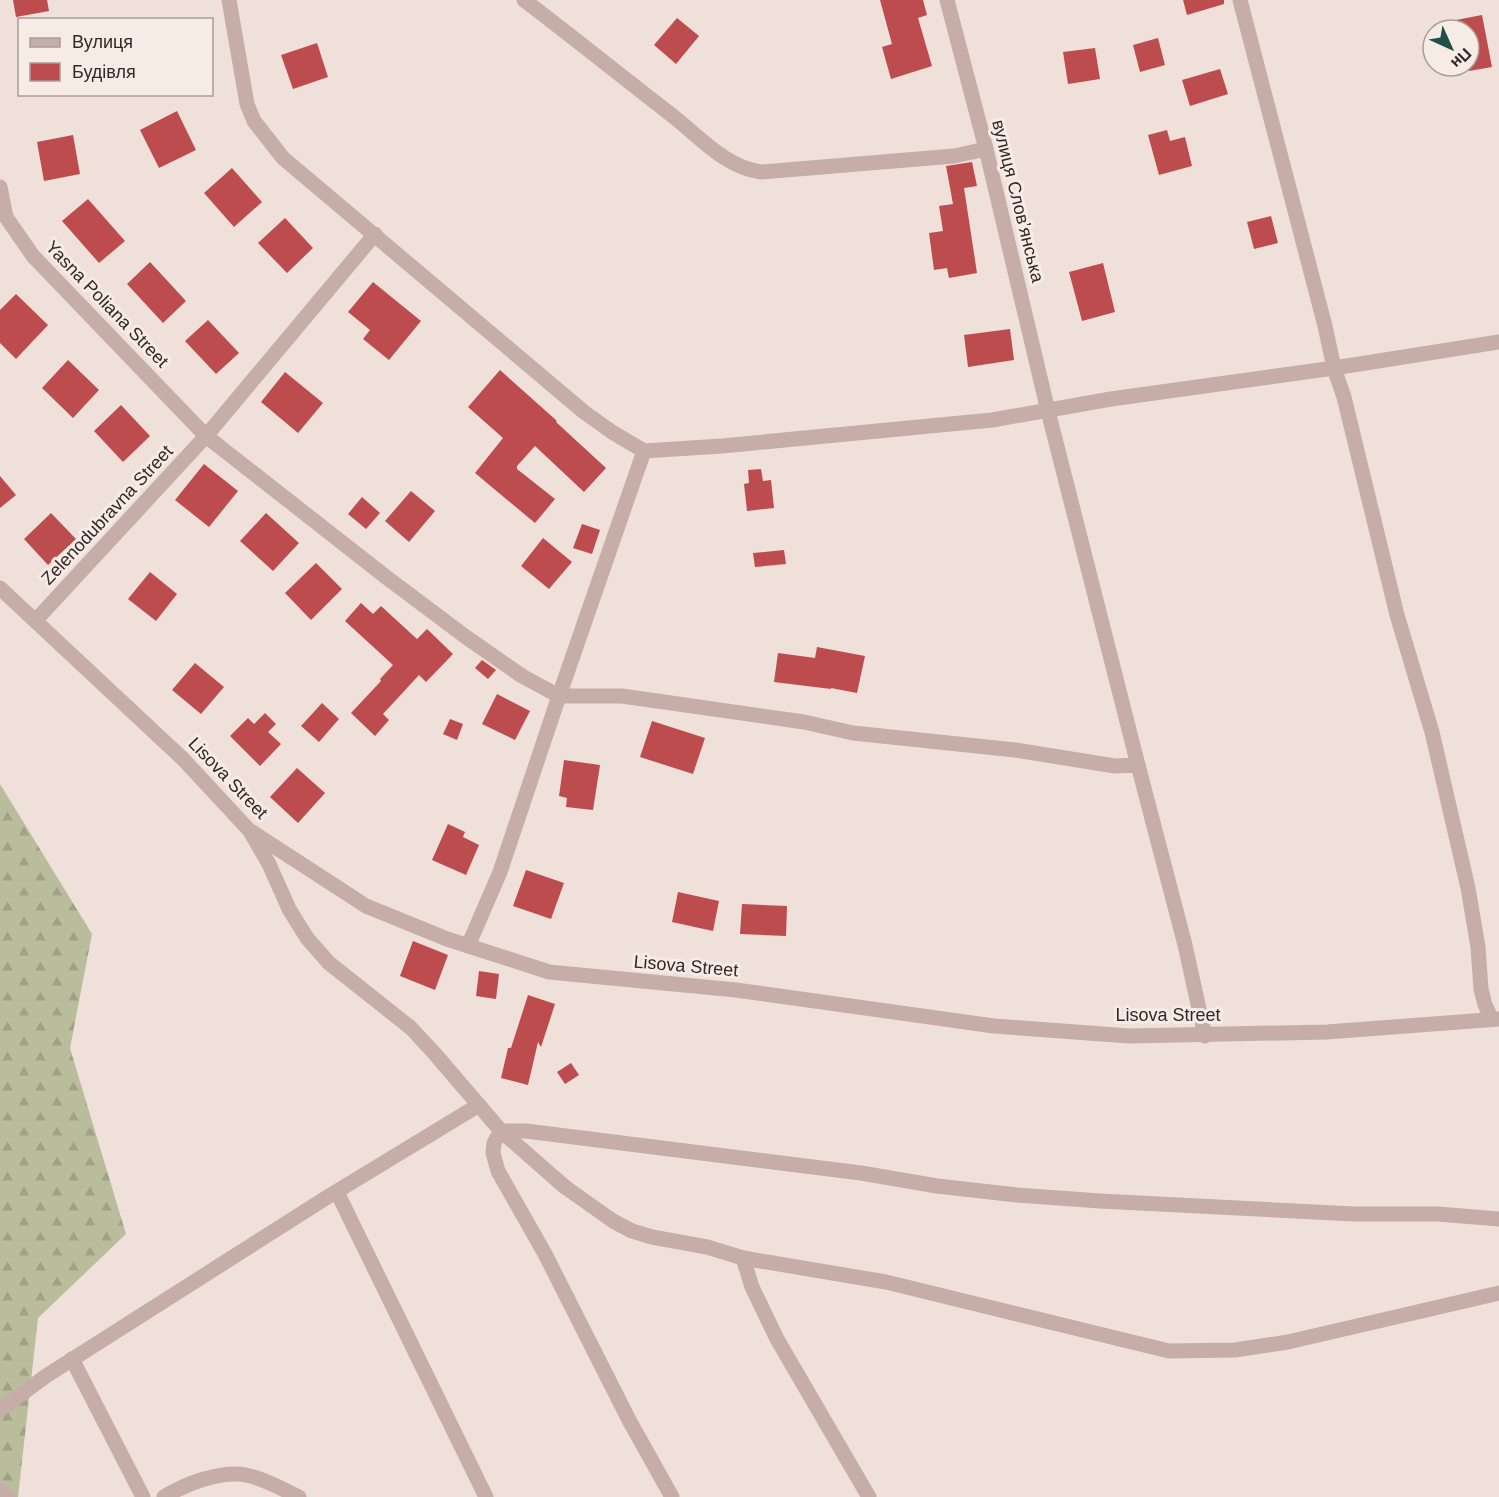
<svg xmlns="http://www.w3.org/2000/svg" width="1499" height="1497" font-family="Arial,sans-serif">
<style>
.forest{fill:url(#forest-firs)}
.building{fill:#bc4c4e}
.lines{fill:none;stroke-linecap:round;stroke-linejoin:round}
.minor{stroke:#c6ada8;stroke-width:15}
.labels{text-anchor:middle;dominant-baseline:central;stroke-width:6;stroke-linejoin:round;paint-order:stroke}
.street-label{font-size:18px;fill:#332827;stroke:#f7ebe6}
</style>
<defs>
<pattern id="forest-firs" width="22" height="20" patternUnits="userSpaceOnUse" patternTransform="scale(1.5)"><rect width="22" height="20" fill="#babd9c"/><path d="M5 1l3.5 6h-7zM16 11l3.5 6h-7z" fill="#a0a286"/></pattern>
</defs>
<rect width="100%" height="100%" fill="#efe0da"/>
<path class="forest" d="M 0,784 L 92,934 L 70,1048 L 126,1234 L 38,1318 L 18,1497 L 0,1497 Z"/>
<g class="building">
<path d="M 13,0 L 47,0 L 49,11 L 16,17 Z"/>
<path d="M 880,0 L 923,0 L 927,15 L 918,18 L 932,66 L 891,79 L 882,47 L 892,44 Z"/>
<path d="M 1183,0 L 1224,0 L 1224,4 L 1187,15 Z"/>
<path d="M 1482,15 L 1492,67 L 1469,71 L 1469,30 L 1436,30 L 1435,24 Z"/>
<path d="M 677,18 L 699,36 L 676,64 L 654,45 Z"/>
<path d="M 1158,38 L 1165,65 L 1140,72 L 1133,45 Z"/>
<path d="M 317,43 L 328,77 L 293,89 L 281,55 Z"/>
<path d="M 1095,48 L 1100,79 L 1068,84 L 1063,52 Z"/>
<path d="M 1220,69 L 1228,94 L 1190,106 L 1182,80 Z"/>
<path d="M 177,111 L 196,150 L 159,168 L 140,130 Z"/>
<path d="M 1167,130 L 1170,141 L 1185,137 L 1192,166 L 1159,175 L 1148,135 Z"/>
<path d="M 73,135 L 80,174 L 44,181 L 37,142 Z"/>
<path d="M 972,162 L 977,186 L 964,188 L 977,273 L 949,278 L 947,268 L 934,270 L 929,233 L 943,231 L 939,206 L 953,204 L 946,166 Z"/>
<path d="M 232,168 L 262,202 L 234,227 L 204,193 Z"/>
<path d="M 88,199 L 125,241 L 99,263 L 62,221 Z"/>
<path d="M 1271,216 L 1278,243 L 1254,249 L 1247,222 Z"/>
<path d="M 285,218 L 313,248 L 287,273 L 258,243 Z"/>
<path d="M 150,262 L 186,301 L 163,323 L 127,284 Z"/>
<path d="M 1103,263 L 1115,312 L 1082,321 L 1069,272 Z"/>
<path d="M 373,282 L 421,321 L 389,360 L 363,339 L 370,330 L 348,312 Z"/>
<path d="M 16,294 L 48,325 L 16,359 L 0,343 L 0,310 Z"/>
<path d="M 208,320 L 239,353 L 216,374 L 185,341 Z"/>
<path d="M 1010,329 L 1014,360 L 968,367 L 964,335 Z"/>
<path d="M 68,360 L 99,390 L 73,418 L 42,388 Z"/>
<path d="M 500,370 L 557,421 L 556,422 L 606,468 L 584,492 L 535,446 L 517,466 L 517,469 L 555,499 L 535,523 L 475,473 L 503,438 L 468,407 Z"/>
<path d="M 285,372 L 323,403 L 298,433 L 261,402 Z"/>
<path d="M 121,405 L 150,436 L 123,462 L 94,431 Z"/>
<path d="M 204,464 L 238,491 L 209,527 L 175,500 Z"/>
<path d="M 761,469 L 763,481 L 771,480 L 774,508 L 747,511 L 744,484 L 749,483 L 748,470 Z"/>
<path d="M 0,476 L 16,495 L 0,508 Z"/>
<path d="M 411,491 L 435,511 L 409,542 L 385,521 Z"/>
<path d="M 362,497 L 380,513 L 366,529 L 348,514 Z"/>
<path d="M 51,513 L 76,539 L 48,565 L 24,539 Z"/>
<path d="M 266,513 L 299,543 L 273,571 L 240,541 Z"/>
<path d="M 582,524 L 600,530 L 592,554 L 573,548 Z"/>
<path d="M 543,538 L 572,562 L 549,589 L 521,566 Z"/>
<path d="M 784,550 L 786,564 L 755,567 L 753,553 Z"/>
<path d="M 316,563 L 342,589 L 311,620 L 285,593 Z"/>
<path d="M 150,572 L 177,594 L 156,621 L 128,599 Z"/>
<path d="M 361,603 L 373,614 L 381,606 L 417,639 L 427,629 L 453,654 L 426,682 L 419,675 L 383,714 L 389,720 L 375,736 L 351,713 L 381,681 L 380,679 L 393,665 L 345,621 Z"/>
<path d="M 817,647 L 865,656 L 857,693 L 831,688 L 831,689 L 774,682 L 778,653 L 815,658 Z"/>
<path d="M 482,660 L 496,670 L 488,679 L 475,668 Z"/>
<path d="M 195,663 L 224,687 L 201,714 L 172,690 Z"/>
<path d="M 497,694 L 530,711 L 515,740 L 482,724 Z"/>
<path d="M 322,703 L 339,719 L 319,742 L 301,726 Z"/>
<path d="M 265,713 L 276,724 L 268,732 L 281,744 L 260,766 L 230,736 L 248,718 L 254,724 Z"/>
<path d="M 450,719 L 463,724 L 457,740 L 443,734 Z"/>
<path d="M 652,721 L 705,738 L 693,774 L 640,757 Z"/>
<path d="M 564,760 L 600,765 L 593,810 L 566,807 L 567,798 L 559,796 Z"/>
<path d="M 297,768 L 325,793 L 298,823 L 270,797 Z"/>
<path d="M 448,824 L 465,832 L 463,837 L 479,845 L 466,875 L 432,860 Z"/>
<path d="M 526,870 L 564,883 L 551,919 L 513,906 Z"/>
<path d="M 678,892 L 719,901 L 713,931 L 672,922 Z"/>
<path d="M 742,904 L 787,906 L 786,936 L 740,934 Z"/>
<path d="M 413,941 L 448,955 L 435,990 L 400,976 Z"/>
<path d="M 479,971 L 499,974 L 496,999 L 476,996 Z"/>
<path d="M 528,995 L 555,1004 L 541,1047 L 538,1042 L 528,1085 L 501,1078 L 508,1048 L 511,1048 Z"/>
<path d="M 571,1063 L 579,1075 L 565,1084 L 557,1072 Z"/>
</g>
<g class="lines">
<g class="minor">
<path d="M 229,0 L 247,104 L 254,121 L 283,158 L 584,412 L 612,432 L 644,451 L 722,446 L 992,420 L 1111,399 L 1334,368 L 1499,342"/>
<path d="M 524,0 C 573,37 621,76 669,113 C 698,135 724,167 761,172 L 954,156 L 986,149"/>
<path d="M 947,0 L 986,149 L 1048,411 L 1138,765"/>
<path d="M 1240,0 L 1325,326 L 1334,368 L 1344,397 L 1397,615 L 1432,732 L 1468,888 L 1478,947 L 1481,989 L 1485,1005 L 1492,1019"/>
<path d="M 0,187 L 6,217 L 33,256 L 206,436 L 386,577 L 466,637 L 522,676 L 559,696 L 622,696 L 804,722 L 853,733 L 1015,750 L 1115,766 L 1138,765 L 1185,945 L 1205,1036"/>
<path d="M 0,588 L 183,759 L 249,830 L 366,906 L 447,939 L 549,972 L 736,990 L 994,1026 L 1129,1036 L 1327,1032 L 1499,1019"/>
<path d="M 36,620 L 206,436 L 375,234"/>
<path d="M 251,833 L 269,864 L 289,909 L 307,938 L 329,963 L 411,1028 L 435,1054 L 501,1131 L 565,1187 L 613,1221 L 632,1231 L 652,1237 L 707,1247 L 743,1258 L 886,1282 L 1169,1351 L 1235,1350 L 1288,1342 L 1499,1293"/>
<path d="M 468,946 L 500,872 L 559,696 L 644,451"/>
<path d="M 337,1192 L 486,1497"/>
<path d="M 743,1258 L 752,1287 L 777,1339 L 869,1497"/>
<path d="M 72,1359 L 143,1497"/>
<path d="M 0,1410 L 46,1376 L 329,1196 L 479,1105"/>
<path d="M 0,1490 L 9,1497"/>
<path d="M 164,1497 C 185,1484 221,1470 246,1475 C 265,1479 282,1489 299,1497"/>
<path d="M 672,1497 L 629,1420 L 545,1254 L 498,1171 L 493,1153 L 494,1143 L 501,1131 L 526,1131 L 861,1173 L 937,1186 L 1017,1195 L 1100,1201 L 1354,1214 L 1438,1214 L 1499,1219"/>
</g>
</g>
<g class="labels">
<g class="street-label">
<text transform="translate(1018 201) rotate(76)">вулиця Словʼянська</text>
<text transform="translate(107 304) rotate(46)">Yasna Poliana Street</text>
<text transform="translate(107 515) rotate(-47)">Zelenodubravna Street</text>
<text transform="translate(228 778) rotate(46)">Lisova Street</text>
<text transform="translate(686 966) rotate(5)">Lisova Street</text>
<text x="1168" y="1015">Lisova Street</text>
</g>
</g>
<rect x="18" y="18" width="195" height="78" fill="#f7ebe6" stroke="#a99d9a" stroke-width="1.5"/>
<rect x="30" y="38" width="30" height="9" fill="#c6ada8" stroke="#a99d9a" stroke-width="1.5"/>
<text x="72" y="48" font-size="18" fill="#332827">Вулиця</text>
<rect x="30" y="63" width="30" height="18" fill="#bc4c4e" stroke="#a99d9a" stroke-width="1.5"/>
<text x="72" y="78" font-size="18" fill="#332827">Будівля</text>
<g transform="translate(1451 48) rotate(135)"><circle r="28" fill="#f7ebe6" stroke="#a99d9a" stroke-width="1.5"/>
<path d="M0-4.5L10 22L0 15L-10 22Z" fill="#205148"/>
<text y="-9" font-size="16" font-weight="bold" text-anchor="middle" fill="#332827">Пн</text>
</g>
</svg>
